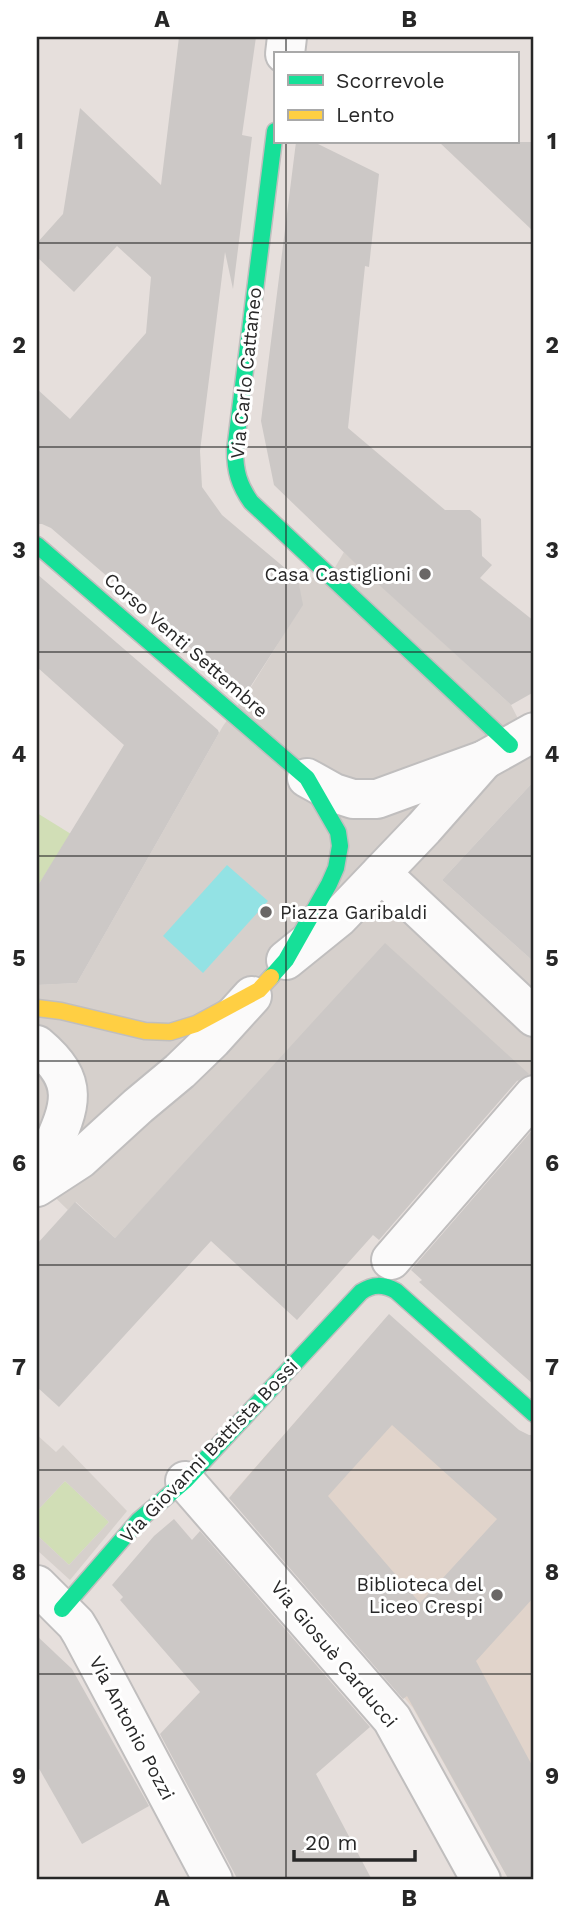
<svg xmlns="http://www.w3.org/2000/svg" width="571" height="1917" font-family="'Work Sans',sans-serif">
<style>
.education{fill:#e1d4cb}
.green{fill:#d1deb6}
.plaza{fill:#d6d0cc}
.water{fill:#93e2e4}
.building{fill:#ccc8c6;fill-rule:evenodd}
.lines{fill:none;stroke-linecap:round;stroke-linejoin:round}
.street-casing{stroke:#c0bebe;stroke-width:42}
.fast-casing{stroke:#c0bebe;stroke-width:19}
.slow-casing{stroke:#c0bebe;stroke-width:19}
.street{stroke:#fbfafa;stroke-width:38}
.fast{stroke:#16e098;stroke-width:16}
.slow{stroke:#ffcf43;stroke-width:16}
.grid{fill:none;stroke:#272727;stroke-width:2;stroke-opacity:0.55}
.poi-dot{fill:#6a6766;stroke:#fff;stroke-width:2.5}
.labels{text-anchor:middle;dominant-baseline:central;stroke-width:6;stroke-linejoin:round;paint-order:stroke}
.street-label{font-size:19px;fill:#272727;stroke:#fff}
.poi-label{font-size:19px;fill:#272727;stroke:#fff;text-anchor:end}
.neatline{fill:none;stroke:#272727;stroke-width:2.5}
.grid-label{font-size:23px;text-anchor:middle;font-weight:bold;fill:#272727}
</style>
<rect width="100%" height="100%" fill="#e6dfdc"/>
<path class="education" d="M 387,1317 L 534,1448 L 534,1880 L 509,1880 L 413,1708 L 232,1494 Z"/>
<g class="green">
<path d="M 37,813 L 71,834 L 37,887 Z"/>
<path d="M 65,1481 L 109,1522 L 69,1565 L 37,1535 L 37,1511 Z"/>
</g>
<g class="plaza">
<path d="M 344,552 L 511,705 L 534,750 L 534,781 L 442,880 L 534,962 L 534,1095 L 514,1077 L 222,1123 L 115,1238 L 76,1202 L 68,1210 L 37,1180 L 37,985 L 77,983 L 223,726 L 251,687 L 302,605 L 298,579 L 330,576 Z"/>
<path d="M 37,1435 L 56,1452 L 63,1445 L 127,1511 L 70,1580 L 37,1550 L 37,1535 L 69,1565 L 109,1522 L 65,1481 L 37,1511 Z"/>
</g>
<path class="water" d="M 227,865 L 268,901 L 203,973 L 163,936 Z"/>
<g class="building">
<path d="M 179,37 L 256,37 L 242,135 L 252,137 L 233,289 L 225,252 L 200,451 L 202,487 L 222,515 L 298,579 L 303,605 L 245,695 L 51,528 L 42,524 L 37,524 L 37,389 L 70,419 L 146,333 L 151,277 L 117,246 L 74,292 L 37,257 L 37,243 L 63,214 L 80,108 L 161,185 Z"/>
<path d="M 296,142 L 314,142 L 379,174 L 369,267 L 365,266 L 348,428 L 445,510 L 470,510 L 481,519 L 482,556 L 492,565 L 480,578 L 534,621 L 534,692 L 511,705 L 355,563 L 274,485 L 261,421 Z"/>
<path d="M 439,142 L 534,142 L 534,232 Z"/>
<path d="M 37,574 L 218,730 L 219,733 L 77,983 L 37,985 L 37,887 L 124,745 L 37,667 Z"/>
<path d="M 534,781 L 534,962 L 442,880 Z"/>
<path d="M 385,943 L 529,1074 L 517,1081 L 379,1240 L 373,1235 L 297,1320 L 211,1241 L 59,1407 L 37,1387 L 37,1244 L 75,1202 L 115,1238 Z"/>
<path d="M 534,1128 L 534,1385 L 419,1282 L 422,1280 L 411,1270 Z"/>
<path d="M 389,1314 L 519,1430 L 529,1435 L 534,1435 L 534,1597 L 476,1661 L 534,1769 L 534,1880 L 509,1880 L 407,1696 L 403,1699 L 229,1498 ZM 392,1425 L 497,1519 L 420,1603 L 328,1496 Z"/>
<path d="M 174,1519 L 192,1540 L 200,1531 L 370,1727 L 316,1774 L 372,1880 L 238,1880 L 160,1734 L 200,1692 L 120,1600 L 123,1597 L 112,1585 L 154,1536 Z"/>
<path d="M 37,1636 L 72,1669 L 149,1806 L 82,1844 L 37,1765 Z"/>
</g>
<g class="lines">
<defs>
<g id="street">
<path d="M 285,54 L 287,37"/>
<path d="M 307,778 L 334,793 L 353,799 L 377,799 L 484,760 L 534,732"/>
<path d="M 381,873 L 534,1017"/>
<path d="M 286,960 L 338,918 L 424,828 L 484,760"/>
<path d="M 37,1045 C 81,1082 71,1105 50,1152 C 45,1162 43,1173 40,1184"/>
<path d="M 37,1187 L 80,1159 L 138,1106 L 180,1071 L 212,1040 L 252,996"/>
<path d="M 391,1260 L 534,1095"/>
<path d="M 185,1481 L 392,1719 L 481,1880"/>
<path d="M 37,1585 L 76,1624 L 82,1634 L 213,1880"/>
</g>
<g id="fast">
<path d="M 275,131 L 235,450 C 235,471 239,485 251,502 L 510,745"/>
<path d="M 37,545 L 307,778 L 338,832 L 340,846 L 336,868 L 329,884 L 286,960 L 271,977"/>
<path d="M 62,1609 L 139,1520 L 185,1481 L 361,1292 C 373,1284 383,1284 396,1291 L 534,1414"/>
</g>
<path id="slow" d="M 37,1008 L 61,1011 L 145,1031 L 170,1032 L 196,1024 L 259,990 L 271,977"/>
</defs>
<use href="#street" class="street-casing"/>
<use href="#fast" class="fast-casing"/>
<use href="#slow" class="slow-casing"/>
<use href="#street" class="street"/>
<use href="#fast" class="fast"/>
<use href="#slow" class="slow"/>
</g>
<path class="grid" d="M 286,37 L 286,54M 286,142 L 286,1880M 37,243 L 534,243M 37,447 L 534,447M 37,652 L 534,652M 37,856 L 534,856M 37,1061 L 534,1061M 37,1265 L 534,1265M 37,1470 L 534,1470M 37,1674 L 534,1674"/>
<g class="poi-dot">
<circle cx="425" cy="574" r="7"/>
<circle cx="266" cy="912" r="7"/>
<circle cx="497" cy="1595" r="7"/>
</g>
<g class="labels">
<g class="street-label">
<text transform="translate(246 373) rotate(-84)">Via Carlo Cattaneo</text>
<text transform="translate(186 645) rotate(41)">Corso Venti Settembre</text>
<text transform="translate(209 1451) rotate(-46)">Via Giovanni Battista Bossi</text>
<text transform="translate(334 1654) rotate(50)">Via Giosuè Carducci</text>
<text transform="translate(132 1728) rotate(62)">Via Antonio Pozzi</text>
</g>
<g class="poi-label">
<text x="411" y="574">Casa Castiglioni</text>
<text x="280" y="912" text-anchor="start">Piazza Garibaldi</text>
<text x="483" y="1584">Biblioteca del<tspan x="483" dy="22">Liceo Crespi</tspan></text>
</g>
</g>
<rect width="571" height="1917" fill="none" stroke="#ffffff" stroke-width="77"/>
<rect x="274" y="52" width="245" height="91" fill="#ffffff" stroke="#a9a9a9" stroke-width="2"/>
<rect x="288" y="75" width="35" height="10" fill="#16e098" stroke="#a9a9a9" stroke-width="2"/>
<text x="336" y="88" font-size="21" fill="#272727">Scorrevole</text>
<rect x="288" y="110" width="35" height="10" fill="#ffcf43" stroke="#a9a9a9" stroke-width="2"/>
<text x="336" y="122" font-size="21" fill="#272727">Lento</text>
<path d="M294 1850v10h121v-10" fill="none" stroke="#272727" stroke-width="3.5"/>
<text x="305" y="1850" font-size="21" fill="#272727" stroke="#ffffff" stroke-width="5" paint-order="stroke">20 m</text>
<rect x="38" y="38" width="494" height="1840" class="neatline"/>
<g class="grid-label">
<text x="162" y="27">A</text>
<text x="409" y="27">B</text>
<text x="19" y="149">1</text>
<text x="552" y="149">1</text>
<text x="19" y="353">2</text>
<text x="552" y="353">2</text>
<text x="19" y="558">3</text>
<text x="552" y="558">3</text>
<text x="19" y="762">4</text>
<text x="552" y="762">4</text>
<text x="19" y="966">5</text>
<text x="552" y="966">5</text>
<text x="19" y="1171">6</text>
<text x="552" y="1171">6</text>
<text x="19" y="1375">7</text>
<text x="552" y="1375">7</text>
<text x="19" y="1580">8</text>
<text x="552" y="1580">8</text>
<text x="19" y="1784">9</text>
<text x="552" y="1784">9</text>
<text x="162" y="1906">A</text>
<text x="409" y="1906">B</text>
</g>
</svg>
